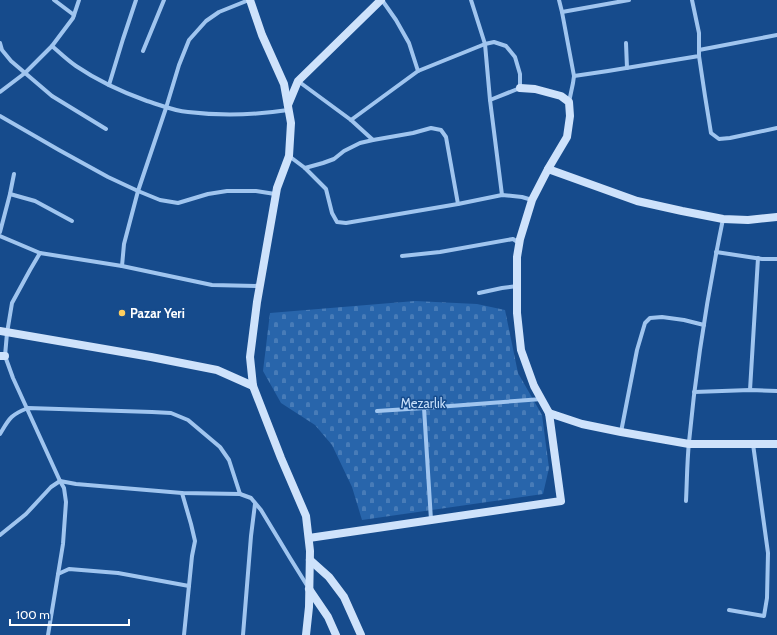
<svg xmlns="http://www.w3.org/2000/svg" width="777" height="635" font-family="Cabin,sans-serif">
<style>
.cemetery{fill:url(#cemetery-stones)}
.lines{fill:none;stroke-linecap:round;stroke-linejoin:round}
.street{stroke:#a0c5ef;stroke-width:4}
.secondary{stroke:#cee2fb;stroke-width:8}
.poi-dot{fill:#ffce5e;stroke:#164b8c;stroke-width:1.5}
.labels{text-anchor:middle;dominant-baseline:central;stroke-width:3;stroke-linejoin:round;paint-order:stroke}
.poi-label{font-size:13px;font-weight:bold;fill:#fff;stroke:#164b8c;text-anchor:start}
.park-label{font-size:13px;fill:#c6dffb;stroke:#164b8c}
</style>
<defs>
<pattern id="cemetery-stones" width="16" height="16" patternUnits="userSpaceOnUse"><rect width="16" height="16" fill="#2865ab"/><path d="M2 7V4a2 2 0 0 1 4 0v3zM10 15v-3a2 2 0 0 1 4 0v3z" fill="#487cb8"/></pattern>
</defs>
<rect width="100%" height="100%" fill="#164b8c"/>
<path class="cemetery" d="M 415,301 L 477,304 L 505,310 L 518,373 L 542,415 L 549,468 L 543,494 L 362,520 L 352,487 L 332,445 L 315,425 L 281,403 L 263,371 L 270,313 Z"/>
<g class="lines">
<g class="street">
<path d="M 54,0 L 74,15"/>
<path d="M 382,0 L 396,20 L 409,43 L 418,71"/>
<path d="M 471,0 L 485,44 L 490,100 L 502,195"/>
<path d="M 559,0 L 562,12 L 574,76 L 573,83 L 569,102"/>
<path d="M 562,12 L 629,0"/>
<path d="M 0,43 L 2,50 L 11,61 L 52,96 L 106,129"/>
<path d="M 626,43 L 627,68"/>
<path d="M 52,46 C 60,53 67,60 76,66 C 98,81 122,92 147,101 C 160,105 174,111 188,112 C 221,116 255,115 288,110"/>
<path d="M 699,50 L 777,35"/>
<path d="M 143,51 L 164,0"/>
<path d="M 699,56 L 705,96 L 711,133 L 719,139 L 730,138 L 777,128"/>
<path d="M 574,76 L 608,71 L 699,56 L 699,33 L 692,0"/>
<path d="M 298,81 L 351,120 L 373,140 L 413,133 L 431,128 L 441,130 L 446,137 L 458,204"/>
<path d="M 109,85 L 123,39 L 136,0"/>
<path d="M 0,92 L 25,73 L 52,46 L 73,18 L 79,0"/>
<path d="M 0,116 L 59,150 L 108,177 L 138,191 L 160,200 L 178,203 L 208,194 L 227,191 L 256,191 L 275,194"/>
<path d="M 351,120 L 418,71 L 485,44 L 494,42 L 506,46 L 515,57 L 520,74 L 520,88 L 490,100"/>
<path d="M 289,156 L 305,168 L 326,189 L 332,213 L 337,222 L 346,223 L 458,204 L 502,195 L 522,197 L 532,200"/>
<path d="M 305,168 L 323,163 L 334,159 L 344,151 L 360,143 L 373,140"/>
<path d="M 10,194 L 35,201 L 72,221"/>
<path d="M 0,232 L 10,194 L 14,174"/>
<path d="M 0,236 L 40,253 L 122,266 L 212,285 L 260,286"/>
<path d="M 716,252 L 762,259 L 777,259"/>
<path d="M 40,253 L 30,270 L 12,303 L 7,333 L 5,356 L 13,378 L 60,481 L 64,488 L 66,502 L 63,544 L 48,635"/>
<path d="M 402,256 L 440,252 L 513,239 L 519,243"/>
<path d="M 122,266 L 124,244 L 138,191 L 166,108 L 179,65 L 189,40 L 206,21 L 219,12 L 249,0"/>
<path d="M 479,293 L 502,288 L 517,286"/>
<path d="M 750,390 L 758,258"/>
<path d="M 694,392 L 750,390 L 777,391"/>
<path d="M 424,408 L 431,520"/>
<path d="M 377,411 L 424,408 L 542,399"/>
<path d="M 621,432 L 637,350 L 645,323 L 650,318 L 662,317 L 684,320 L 704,325"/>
<path d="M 0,434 C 9,419 10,415 28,408 L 152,412 L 171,413 L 188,420 L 220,447 L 229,460 L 240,494"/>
<path d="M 182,493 L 191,524 L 195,541 L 192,556 L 184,635"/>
<path d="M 686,501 C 687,481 687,462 689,442 C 696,367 708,292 723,219"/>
<path d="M 0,535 L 26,514 L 51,487 L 60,481 L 76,484 L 182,493 L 240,494 L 251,498 L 261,510 L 290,558 L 308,587"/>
<path d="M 58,574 L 69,569 L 118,573 L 189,586"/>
<path d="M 729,610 L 764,616 L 767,598 L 768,553 L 753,444"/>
<path d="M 243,635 L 251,536 L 255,504"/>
</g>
<g class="secondary">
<path d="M 250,0 L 262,35 L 284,84 L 291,123 L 289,156 L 277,188 L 257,302 L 250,357 L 253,386 L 281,458 L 306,516 L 310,551 L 309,607 L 306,635"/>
<path d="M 288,105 L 298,81 L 381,0"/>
<path d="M 548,169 L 637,201 L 682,211 L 723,219 L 748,220 L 777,217"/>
<path d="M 0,331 L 151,357 L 217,370 L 253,386"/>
<path d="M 0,356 L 5,356"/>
<path d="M 549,413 L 582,424 L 621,432 L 689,444 L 777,444"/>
<path d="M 309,538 L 561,501 L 549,413 L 534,386 L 521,350 L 517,313 L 517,257 L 520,239 L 532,200 L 548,169 L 567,137 L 570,116 L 569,102 L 561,96 L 535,89 L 520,88"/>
<path d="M 310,560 L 329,577 L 344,597 L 361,635"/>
<path d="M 309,589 L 328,617 L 336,635"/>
</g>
</g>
<circle class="poi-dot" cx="122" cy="313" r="4"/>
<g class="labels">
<g class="poi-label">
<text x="130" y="313">Pazar Yeri</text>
</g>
<g class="park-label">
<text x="423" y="403">Mezarlık</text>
</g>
</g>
<path d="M10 619v6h119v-6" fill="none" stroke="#ffffff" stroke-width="2"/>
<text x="16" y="619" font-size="12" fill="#ffffff" stroke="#164b8c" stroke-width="3" paint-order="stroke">100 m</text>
</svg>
